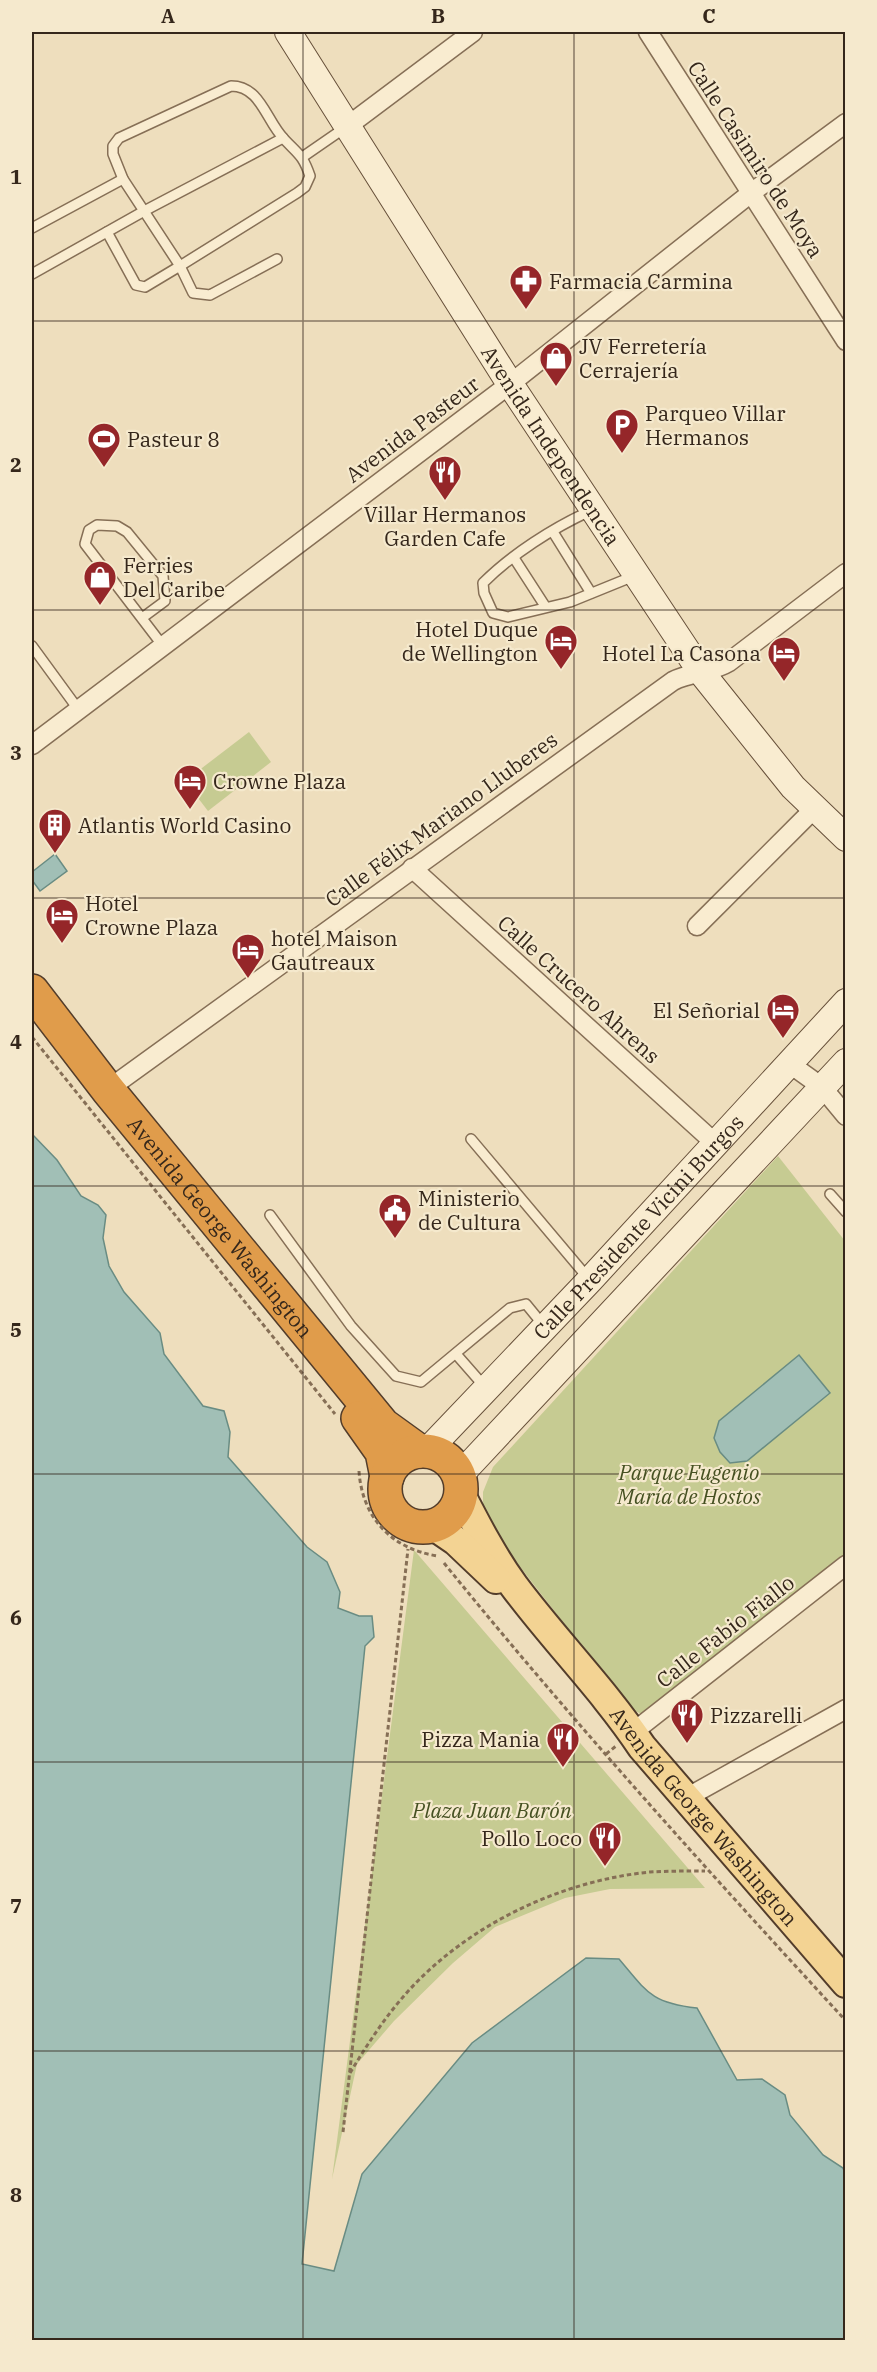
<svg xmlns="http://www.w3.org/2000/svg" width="877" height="2372" font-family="'IBM Plex Serif',serif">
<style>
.green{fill:#c6cb92}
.water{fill:#a1bfb6;stroke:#698c83;stroke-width:1.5}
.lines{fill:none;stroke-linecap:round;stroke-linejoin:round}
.lane-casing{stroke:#866f56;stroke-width:12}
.street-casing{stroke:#866f56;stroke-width:21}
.secondary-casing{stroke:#67503a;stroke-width:28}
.primary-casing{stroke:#533d2b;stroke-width:32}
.highway-casing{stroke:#533d2b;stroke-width:36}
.path{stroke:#866f56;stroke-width:3;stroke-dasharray:4.5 3;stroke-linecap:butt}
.lane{stroke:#f9ecd0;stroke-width:9}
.street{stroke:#f9ecd0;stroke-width:18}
.secondary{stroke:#f9ecd0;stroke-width:26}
.primary{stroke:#f3d393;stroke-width:28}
.highway{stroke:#e09c4b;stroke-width:33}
.grid{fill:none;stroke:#35271b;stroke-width:1.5;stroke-opacity:0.55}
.labels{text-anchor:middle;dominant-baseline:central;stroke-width:4.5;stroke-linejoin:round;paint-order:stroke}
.street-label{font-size:21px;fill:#35271b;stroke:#f5e9cd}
.poi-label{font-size:21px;fill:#35271b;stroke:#f5e9cd;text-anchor:start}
.park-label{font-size:21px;font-style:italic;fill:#465122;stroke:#f5e9cd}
.neatline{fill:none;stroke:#35271b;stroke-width:2}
.grid-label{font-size:20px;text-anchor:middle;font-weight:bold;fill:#35271b}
</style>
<rect width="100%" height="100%" fill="#eedebd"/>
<g class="green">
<path d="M 249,732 L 271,762 L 208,811 L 185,781 Z"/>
<path d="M 778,1156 L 845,1241 L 845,1562 L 642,1714 L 630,1709 L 483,1519 L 483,1492 L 493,1467 Z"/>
<path d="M 414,1550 L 705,1888 L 610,1889 L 565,1898 L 495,1927 L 453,1963 L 394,2021 L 357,2064 L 332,2179 Z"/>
</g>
<g class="water">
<path d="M 55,854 L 67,871 L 40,891 L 32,880 L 32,872 Z"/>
<path d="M 32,1134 L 57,1160 L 81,1196 L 98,1205 L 106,1215 L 103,1238 L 109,1266 L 124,1292 L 160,1333 L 164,1354 L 203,1406 L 224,1411 L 230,1432 L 228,1457 L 307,1547 L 327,1562 L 340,1592 L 338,1608 L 359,1616 L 372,1616 L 374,1637 L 365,1646 L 302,2264 L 334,2271 L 362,2174 L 472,2043 L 586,1958 L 619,1959 C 647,1992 651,2003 697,2008 L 737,2080 L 762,2079 L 785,2095 L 790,2115 L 823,2155 L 843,2168 L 846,2176 L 845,2340 L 32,2340 Z"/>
<path d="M 799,1355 L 830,1393 L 747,1461 L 730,1463 L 720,1452 L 714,1438 L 719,1421 Z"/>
</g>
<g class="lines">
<defs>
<g id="lane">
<path d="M 231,86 C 261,86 266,121 284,139 C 298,154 303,155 310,176 L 305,187 L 297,193 L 180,266 L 123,179 L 113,154 L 113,146 L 119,138 Z"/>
<path d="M 304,156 L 346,127"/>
<path d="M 32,228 L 123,179"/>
<path d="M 107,232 L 136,285 L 145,287 L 180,266 L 193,293 L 210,295 L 277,259"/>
<path d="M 32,274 L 146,210 L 283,138"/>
<path d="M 590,511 C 553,528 512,554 483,583 L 484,593 L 493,613 L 508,617 L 570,602 L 634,576"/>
<path d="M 553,532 L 591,593"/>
<path d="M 514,558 L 545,606"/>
<path d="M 142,618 L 165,601 L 163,576 L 127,532 L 117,526 L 97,525 L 89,530 L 85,544 L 163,646"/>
<path d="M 32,646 L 78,709"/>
<path d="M 471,1139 L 588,1278"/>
<path d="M 830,1194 L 846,1212"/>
<path d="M 270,1215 L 351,1326 L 396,1376 L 421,1382 L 510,1308 L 526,1304 L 544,1326"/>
<path d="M 456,1354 L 484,1386"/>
</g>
<g id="street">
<path d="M 648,32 L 846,341"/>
<path d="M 349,125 L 473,32"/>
<path d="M 32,745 L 510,384 L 751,193 L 846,123"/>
<path d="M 412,868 L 716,1144"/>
<path d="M 697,926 L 815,808"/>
<path d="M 790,1064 L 822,1087 L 846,1116"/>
<path d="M 103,1093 L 673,681 C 691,672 711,673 729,662 L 846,573"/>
<path d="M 632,1733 L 846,1565"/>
<path d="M 686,1798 L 846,1709"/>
</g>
<g id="secondary">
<path id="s1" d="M 288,32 L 510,384 L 701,672 L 793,787 L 846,838"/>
<path id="s2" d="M 427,1451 L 590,1280 L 846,1002"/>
<path d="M 459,1476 L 846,1062"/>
</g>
<g id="primary">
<path id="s3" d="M 461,1495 C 477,1526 493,1557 514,1586 C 555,1641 604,1690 642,1747 L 846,1983"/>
<path d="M 434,1526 L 456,1541 L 496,1579"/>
</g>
<g id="highway">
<path id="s4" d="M 32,991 L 108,1090 L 383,1425 L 419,1451"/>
<path d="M 358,1418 L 382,1452 L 387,1477"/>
<circle cx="423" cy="1489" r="38"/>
</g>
</defs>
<use href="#lane" class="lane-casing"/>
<use href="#street" class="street-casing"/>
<use href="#secondary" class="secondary-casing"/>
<use href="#primary" class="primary-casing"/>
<use href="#highway" class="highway-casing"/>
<g class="path">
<path d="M 32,1037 L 335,1414"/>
<path d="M 359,1471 C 362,1517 391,1549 438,1556"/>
<path d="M 444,1563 C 572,1721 708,1871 846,2021"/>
<path d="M 606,1754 L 616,1746"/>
<path d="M 350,2073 C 368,2043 387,2014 411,1988 C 472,1923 561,1881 650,1872 C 668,1871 687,1871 705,1871"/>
<path d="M 343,2132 L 408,1549"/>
</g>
<use href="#lane" class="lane"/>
<use href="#street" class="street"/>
<use href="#secondary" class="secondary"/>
<use href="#primary" class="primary"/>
<use href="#highway" class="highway"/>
</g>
<path class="grid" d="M 303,32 L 303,2340M 574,32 L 574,2340M 32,321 L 846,321M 32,610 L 846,610M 32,898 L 846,898M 32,1186 L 846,1186M 32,1474 L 846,1474M 32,1762 L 846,1762M 32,2051 L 846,2051"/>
<defs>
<symbol id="pharmacy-pin" viewBox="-11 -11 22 30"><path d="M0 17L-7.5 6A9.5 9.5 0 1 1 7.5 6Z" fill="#952629" stroke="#f5e9cd"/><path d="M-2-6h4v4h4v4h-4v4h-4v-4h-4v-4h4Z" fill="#fff"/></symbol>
<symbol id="shop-pin" viewBox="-11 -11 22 30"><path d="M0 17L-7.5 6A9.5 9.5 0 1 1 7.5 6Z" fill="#952629" stroke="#f5e9cd"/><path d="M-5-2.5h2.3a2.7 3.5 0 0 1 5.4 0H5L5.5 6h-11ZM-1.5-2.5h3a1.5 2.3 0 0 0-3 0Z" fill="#fff"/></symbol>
<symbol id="parking-pin" viewBox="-11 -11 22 30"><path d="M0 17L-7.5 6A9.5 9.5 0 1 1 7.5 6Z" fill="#952629" stroke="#f5e9cd"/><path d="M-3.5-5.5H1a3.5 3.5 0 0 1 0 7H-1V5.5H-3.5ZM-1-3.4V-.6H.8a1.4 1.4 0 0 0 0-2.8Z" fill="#fff"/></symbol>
<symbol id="stadium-pin" viewBox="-11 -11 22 30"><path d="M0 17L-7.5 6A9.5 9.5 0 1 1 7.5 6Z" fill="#952629" stroke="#f5e9cd"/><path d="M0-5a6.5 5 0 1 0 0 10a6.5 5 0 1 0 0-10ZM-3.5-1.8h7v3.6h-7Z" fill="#fff"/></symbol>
<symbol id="restaurant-pin" viewBox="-11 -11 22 30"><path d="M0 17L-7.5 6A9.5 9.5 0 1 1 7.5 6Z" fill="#952629" stroke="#f5e9cd"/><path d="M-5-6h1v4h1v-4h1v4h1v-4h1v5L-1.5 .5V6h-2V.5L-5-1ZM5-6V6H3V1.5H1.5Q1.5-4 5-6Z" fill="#fff"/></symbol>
<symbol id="hotel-pin" viewBox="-11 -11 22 30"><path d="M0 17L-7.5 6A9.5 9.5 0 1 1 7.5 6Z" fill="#952629" stroke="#f5e9cd"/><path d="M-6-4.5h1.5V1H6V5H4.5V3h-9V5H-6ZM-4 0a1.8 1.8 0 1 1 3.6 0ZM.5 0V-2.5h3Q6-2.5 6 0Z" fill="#fff"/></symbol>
<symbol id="building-pin" viewBox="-11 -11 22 30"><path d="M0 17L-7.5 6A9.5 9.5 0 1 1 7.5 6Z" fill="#952629" stroke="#f5e9cd"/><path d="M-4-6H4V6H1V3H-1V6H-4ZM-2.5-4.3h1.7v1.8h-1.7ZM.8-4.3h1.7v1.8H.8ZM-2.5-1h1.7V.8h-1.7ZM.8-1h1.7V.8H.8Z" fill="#fff"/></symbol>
<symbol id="civic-pin" viewBox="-11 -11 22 30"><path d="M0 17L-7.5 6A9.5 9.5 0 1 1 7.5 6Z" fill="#952629" stroke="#f5e9cd"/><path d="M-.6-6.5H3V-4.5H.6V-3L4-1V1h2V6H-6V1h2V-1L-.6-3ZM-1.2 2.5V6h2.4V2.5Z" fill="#fff"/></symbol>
</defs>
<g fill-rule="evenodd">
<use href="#pharmacy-pin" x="507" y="262" width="38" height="52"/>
<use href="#shop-pin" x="537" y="339" width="38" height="52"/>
<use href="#parking-pin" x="603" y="406" width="38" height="52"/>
<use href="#stadium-pin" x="85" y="420" width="38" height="52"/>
<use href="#restaurant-pin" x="426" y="453" width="38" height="52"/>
<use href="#shop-pin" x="81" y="558" width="38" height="52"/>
<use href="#hotel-pin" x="542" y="622" width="38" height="52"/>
<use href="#hotel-pin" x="765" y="634" width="38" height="52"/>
<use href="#hotel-pin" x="171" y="762" width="38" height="52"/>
<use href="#building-pin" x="36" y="806" width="38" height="52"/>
<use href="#hotel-pin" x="43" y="896" width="38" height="52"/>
<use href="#hotel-pin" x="229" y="931" width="38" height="52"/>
<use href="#hotel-pin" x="764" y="991" width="38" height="52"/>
<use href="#civic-pin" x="376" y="1191" width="38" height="52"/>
<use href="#restaurant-pin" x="668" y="1696" width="38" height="52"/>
<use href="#restaurant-pin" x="544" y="1720" width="38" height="52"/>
<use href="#restaurant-pin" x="586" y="1819" width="38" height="52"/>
</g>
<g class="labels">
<g class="street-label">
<text transform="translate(756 159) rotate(57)">Calle Casimiro de Moya</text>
<text transform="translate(412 429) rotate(-37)">Avenida Pasteur</text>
<text stroke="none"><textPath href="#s1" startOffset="490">Avenida Independencia</textPath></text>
<text transform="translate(441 819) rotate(-36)">Calle Félix Mariano Lluberes</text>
<text transform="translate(579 989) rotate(42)">Calle Crucero Ahrens</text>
<text stroke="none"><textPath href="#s4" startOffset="302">Avenida George Washington</textPath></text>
<text stroke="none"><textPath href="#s2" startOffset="308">Calle Presidente Vicini Burgos</textPath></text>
<text transform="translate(725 1631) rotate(-38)">Calle Fabio Fiallo</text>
<text stroke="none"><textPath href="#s3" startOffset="404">Avenida George Washington</textPath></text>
</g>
<g class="poi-label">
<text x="549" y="281">Farmacia Carmina</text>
<text x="579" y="346">JV Ferretería<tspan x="579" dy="24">Cerrajería</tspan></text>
<text x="645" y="413">Parqueo Villar<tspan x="645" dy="24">Hermanos</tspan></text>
<text x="127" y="439">Pasteur 8</text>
<text x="445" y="514" text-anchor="middle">Villar Hermanos<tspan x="445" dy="24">Garden Cafe</tspan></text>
<text x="123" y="565">Ferries<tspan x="123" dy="24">Del Caribe</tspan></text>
<text x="538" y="629" text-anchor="end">Hotel Duque<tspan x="538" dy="24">de Wellington</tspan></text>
<text x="761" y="653" text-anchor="end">Hotel La Casona</text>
<text x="213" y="781">Crowne Plaza</text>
<text x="78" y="825">Atlantis World Casino</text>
<text x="85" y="903">Hotel<tspan x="85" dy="24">Crowne Plaza</tspan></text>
<text x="271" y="938">hotel Maison<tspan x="271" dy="24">Gautreaux</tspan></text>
<text x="760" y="1010" text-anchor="end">El Señorial</text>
<text x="418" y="1198">Ministerio<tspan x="418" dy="24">de Cultura</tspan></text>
<text x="710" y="1715">Pizzarelli</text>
<text x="540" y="1739" text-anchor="end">Pizza Mania</text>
<text x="582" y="1838" text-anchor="end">Pollo Loco</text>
</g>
<g class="park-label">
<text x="689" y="1472">Parque Eugenio<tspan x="689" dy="24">María de Hostos</tspan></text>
<text x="492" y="1810">Plaza Juan Barón</text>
</g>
</g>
<rect width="877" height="2372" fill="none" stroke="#f5e9cd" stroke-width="66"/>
<rect x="33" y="33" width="811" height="2306" class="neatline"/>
<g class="grid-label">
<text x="168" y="23">A</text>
<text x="438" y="23">B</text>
<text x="709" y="23">C</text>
<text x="16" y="184">1</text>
<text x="16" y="472">2</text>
<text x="16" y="760">3</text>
<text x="16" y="1049">4</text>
<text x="16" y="1337">5</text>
<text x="16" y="1625">6</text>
<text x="16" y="1913">7</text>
<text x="16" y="2202">8</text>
</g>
</svg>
